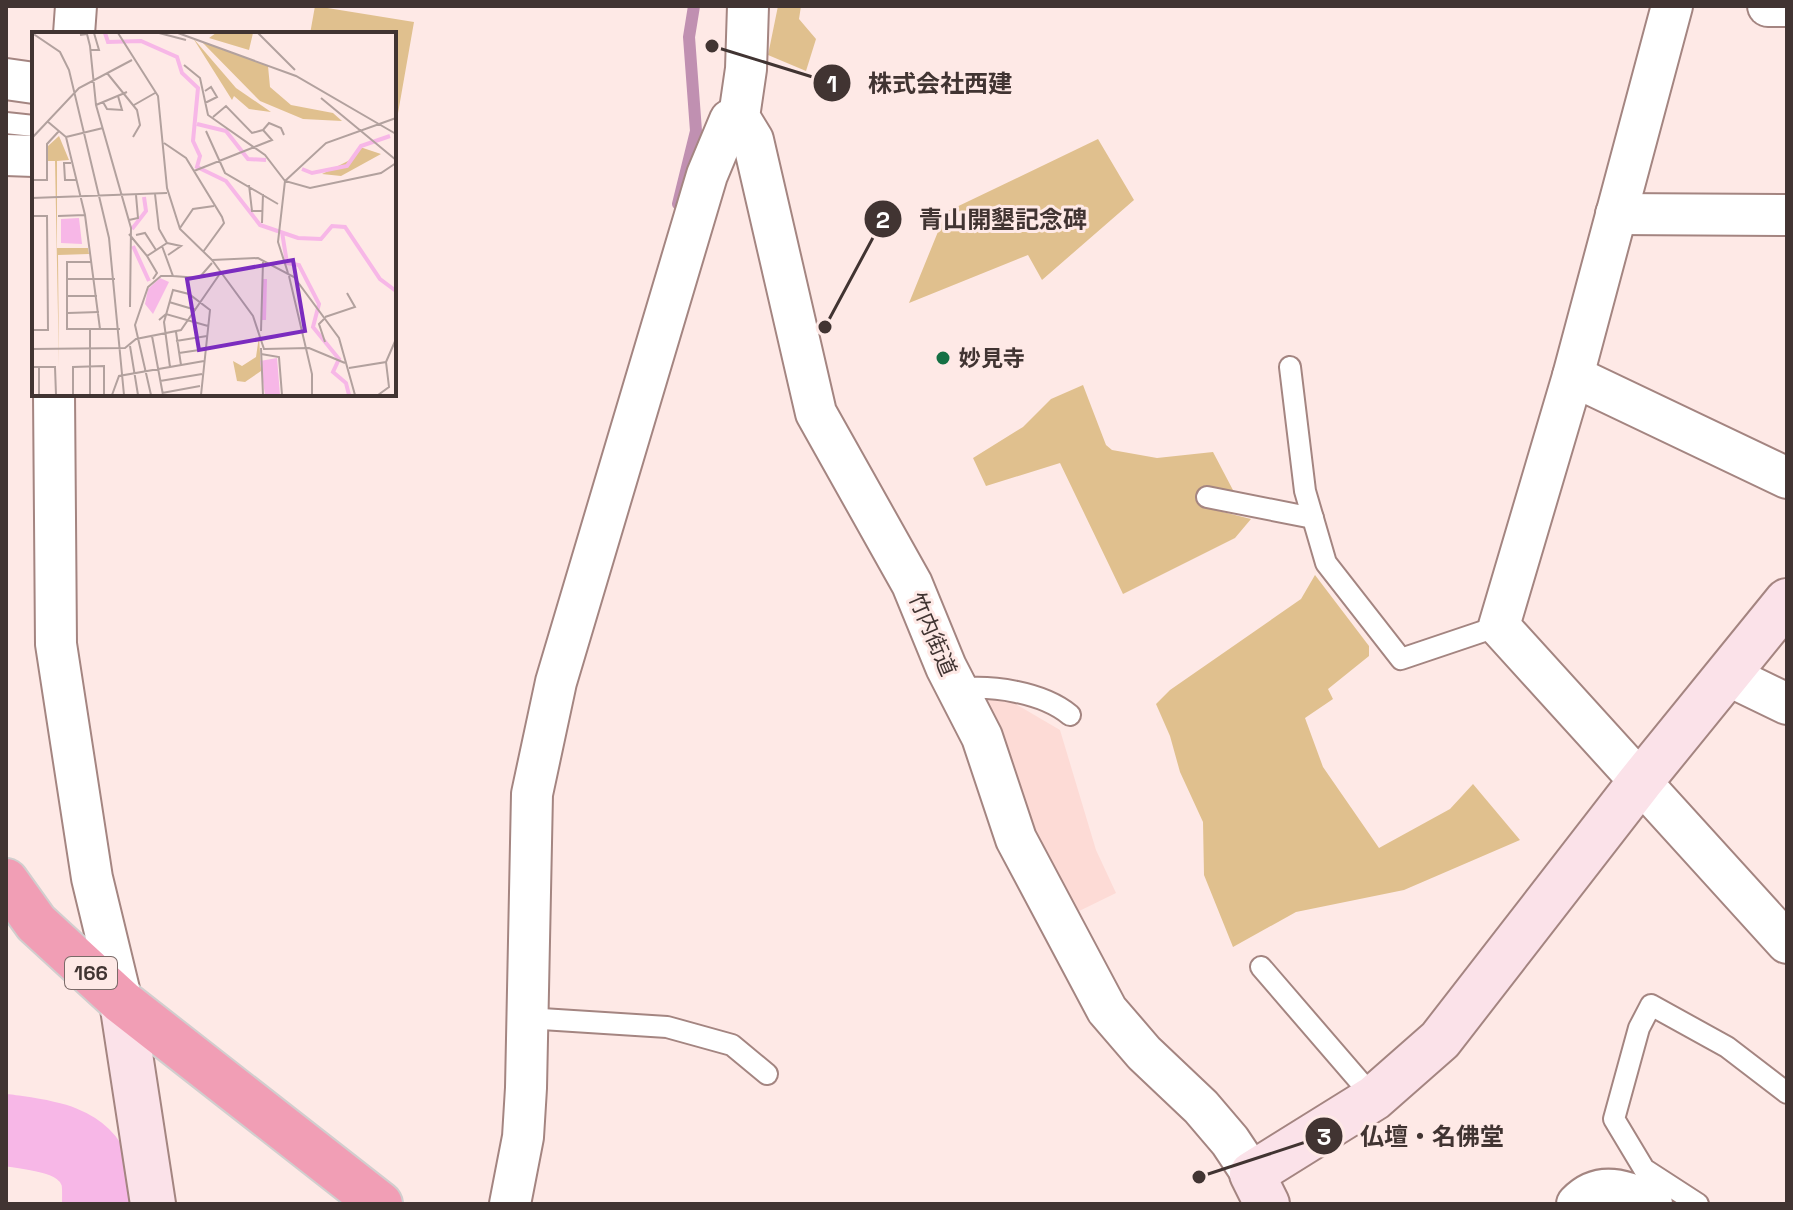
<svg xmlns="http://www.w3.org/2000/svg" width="1793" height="1210" font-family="'Space Grotesk','Noto Sans JP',sans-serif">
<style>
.built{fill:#fddbd6}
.green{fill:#e0c08e}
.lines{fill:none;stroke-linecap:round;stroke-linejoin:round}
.stream{stroke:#c090b1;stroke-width:12}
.river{stroke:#f7b7e7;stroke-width:72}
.lane-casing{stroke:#a48581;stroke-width:24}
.street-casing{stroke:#a48581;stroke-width:44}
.secondary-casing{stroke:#a48581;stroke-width:48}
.highway-casing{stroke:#d1cece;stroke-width:48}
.lane{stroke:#fff;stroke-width:20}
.street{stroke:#fff;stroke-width:40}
.secondary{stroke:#fbe2e9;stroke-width:44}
.highway{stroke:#f19eb5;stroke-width:44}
.poi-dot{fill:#157044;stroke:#fee9e6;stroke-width:3}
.labels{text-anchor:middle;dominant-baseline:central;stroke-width:6;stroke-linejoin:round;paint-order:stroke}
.shield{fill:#fee9e6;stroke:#7a6a68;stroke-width:2}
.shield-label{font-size:20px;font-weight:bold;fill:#413432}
.poi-label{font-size:22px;font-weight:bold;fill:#413432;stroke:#fee9e6;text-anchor:start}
.street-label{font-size:22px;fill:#413432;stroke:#fee9e6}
.inset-river{fill:none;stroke:#f7b7e7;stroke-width:4}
.inset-road{fill:none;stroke:#b2a19e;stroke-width:2}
.view{fill:#7b2cbf;fill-opacity:0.15;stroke:#7b2cbf;stroke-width:4}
.inset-edge{fill:none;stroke:#413432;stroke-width:4}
.leader{fill:none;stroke:#413432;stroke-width:3}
.callout-dot{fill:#413432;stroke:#fee9e6;stroke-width:3}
.mark-label{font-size:24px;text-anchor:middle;font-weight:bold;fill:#fff}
.callout-label{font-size:24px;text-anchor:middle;font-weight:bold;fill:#413432;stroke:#fee9e6;stroke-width:6;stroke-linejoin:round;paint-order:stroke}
</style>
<rect width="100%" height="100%" fill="#fee9e6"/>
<path class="built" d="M 976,697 L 1007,699 L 1060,730 L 1096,850 L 1116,893 L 1071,915 Z"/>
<g class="green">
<path d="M 315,6 L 414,22 L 394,136 L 394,34 L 310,34 Z"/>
<path d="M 778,6 L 801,6 L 799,19 L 816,39 L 806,71 L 768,55 Z"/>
<path d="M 1098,139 L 1134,200 L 1042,280 L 1028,255 L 909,303 L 946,212 Z"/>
<path d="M 1083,385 L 1106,445 L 1112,450 L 1157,458 L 1213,452 L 1234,492 L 1202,486 L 1211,509 L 1251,519 L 1235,538 L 1123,594 L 1060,463 L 986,486 L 973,458 L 1023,427 L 1051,399 Z"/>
<path d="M 1315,575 L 1369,646 L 1369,656 L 1328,689 L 1333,699 L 1305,718 L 1323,767 L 1379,848 L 1450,809 L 1473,784 L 1520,840 L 1404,890 L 1296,912 L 1233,947 L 1204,875 L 1203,822 L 1180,772 L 1170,736 L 1156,704 L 1170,690 L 1301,599 Z"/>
</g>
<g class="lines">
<path class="stream" d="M 678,204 L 696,131 L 689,37 L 694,6"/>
<path class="river" d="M 6,1130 C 37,1135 82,1137 95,1172 C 99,1181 98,1195 98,1204"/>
<defs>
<g id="lane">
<path d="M 6,123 L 34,126"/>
<path d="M 1290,367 L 1305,491 L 1326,563 L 1401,659 L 1499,626"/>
<path d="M 1207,497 L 1313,518"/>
<path d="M 957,689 C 992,685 1042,692 1070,715"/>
<path d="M 1261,967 L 1374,1098"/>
<path d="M 526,1018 L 667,1027 L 732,1045 L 767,1074"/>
<path d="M 1698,1204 L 1644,1169 L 1614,1119 L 1639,1028 L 1651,1005 L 1727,1047 L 1787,1093"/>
</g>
<g id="street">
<path d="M 748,6 L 746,69 L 739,117 L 753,140 L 816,413 L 912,584 L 946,667 L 982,737 L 1016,839 L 1107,1010 L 1144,1053 L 1201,1107 L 1230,1141 L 1252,1174"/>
<path d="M 1672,6 L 1573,376 L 1499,626 L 1787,943"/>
<path d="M 1768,6 L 1787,6"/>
<path d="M 74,34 L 76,6"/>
<path d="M 6,79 L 34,83"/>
<path d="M 6,155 L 34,156"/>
<path d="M 1616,214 L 1787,215"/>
<path d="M 1573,376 L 1787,478"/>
<path d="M 54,394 L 56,644 L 92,878 L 122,1002"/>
<path d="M 1727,675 L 1787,704"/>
<path d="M 510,1204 L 523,1137 L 526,1088 L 532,794 L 556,682 L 707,175 L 730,120 L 739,117"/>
<path d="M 1577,1204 C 1599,1181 1626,1189 1652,1204"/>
</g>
<g id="secondary">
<path d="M 122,1002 L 153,1204"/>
<path d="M 1267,1204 L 1252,1174 L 1374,1098 L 1440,1040 L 1640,782 L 1787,601"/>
</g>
<path id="highway" d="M 6,881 L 36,923 L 122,1002 L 380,1204"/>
</defs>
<use href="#lane" class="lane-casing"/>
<use href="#street" class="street-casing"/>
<use href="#secondary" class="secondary-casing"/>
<use href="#highway" class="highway-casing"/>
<use href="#lane" class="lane"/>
<use href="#street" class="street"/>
<use href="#secondary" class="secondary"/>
<use href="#highway" class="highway"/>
</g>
<circle class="poi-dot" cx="943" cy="358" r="8"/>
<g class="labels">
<rect class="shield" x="65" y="957" width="52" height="32" rx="6"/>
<g class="shield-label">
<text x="91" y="973">166</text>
</g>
<g class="poi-label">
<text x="959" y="358">妙見寺</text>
</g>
<g class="street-label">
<text transform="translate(933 634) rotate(67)">竹内街道</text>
</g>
</g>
<g transform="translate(32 32)">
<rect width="364" height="364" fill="#fee9e6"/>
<path d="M 184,1 L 221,1 L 217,18 L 177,6 ZM 161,6 L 204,56 L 239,80 L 217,77 L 202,64 L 200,68 ZM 169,9 L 236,34 L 238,55 L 259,73 L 301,81 L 310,89 L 271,87 L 228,69 ZM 27,104 L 37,128 L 25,129 L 25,216 L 56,216 L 57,222 L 26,223 L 27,335 L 23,129 L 15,129 L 16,114 ZM 328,115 L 349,122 L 309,144 L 290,142 L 318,128 ZM 227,304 L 229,339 L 213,350 L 205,349 L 201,329 L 210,334 L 224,325 Z" fill="#e0c08e"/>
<path d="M 47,186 L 50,212 L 29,211 L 29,187 ZM 128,246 L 137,250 L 121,282 L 113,272 L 116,257 ZM 245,326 L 248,363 L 233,363 L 228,329 Z" fill="#f7b7e7"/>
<path class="inset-river" d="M 73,1 L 76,10 L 109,9 L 145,25 L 150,41 L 166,56 L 161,109 L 168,124 L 165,135 L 194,149 L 228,193 L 266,206 L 289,207 L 300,194 L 313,195 L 348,247 L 364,259M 165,92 L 194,99 L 216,127 L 234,128M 270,137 L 280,141 L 315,134 L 329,114 L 358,104M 100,197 L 114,179 L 112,165M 250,200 L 255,231 L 267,233 L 287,272 L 281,295 L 307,327 L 301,340 L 314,351 L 317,363M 101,214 L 117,249M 232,288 L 233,247"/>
<path class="inset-road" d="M 0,1 L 28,20 L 37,38 L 77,206 L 92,363M 86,1 L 126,64 L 135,156 L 148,197 L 180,228 L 226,226 L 262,245 L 307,306 L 323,363M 127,1 L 154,8M 146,1 L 264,44 L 364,102M 226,1 L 263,38M 48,3 L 55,2 L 58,14 L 64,73 L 99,196 L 98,275M 58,18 L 67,18 L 62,1M 152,33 L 168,46 L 176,83 L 233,123 L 253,149 L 278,156 L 349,141 L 364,131M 75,41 L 105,78 L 108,93 L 101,105M 173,59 L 179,55 L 185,65 L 173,71M 289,66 L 364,128M 71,70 L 75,77 L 90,78 L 86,64M 64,73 L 95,60M 102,73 L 123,61M 15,89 L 34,105 L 53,183 L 68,297M 231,98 L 237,91 L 249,96 L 252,103M 174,99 L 193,141 L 246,172M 34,105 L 71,96M 0,106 L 47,56 L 100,28M 132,111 L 154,126 L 190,185 L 192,191 L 171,220M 39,131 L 32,131 L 33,148 L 44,148M 162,139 L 240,108 L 231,98 L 220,101 L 194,74 L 181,85M 0,148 L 15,148 L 15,112 L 27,99M 217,153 L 220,179 L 231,179M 0,166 L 135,161M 0,184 L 15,184 L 16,298 L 0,298M 26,184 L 53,183M 97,188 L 106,186 L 104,163M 230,191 L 231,162M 148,196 L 161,177 L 182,174M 97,202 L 115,224 L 135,211 L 127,197 L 123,162M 104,203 L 113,201 L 124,218M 135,211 L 149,214 L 136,223M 130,214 L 141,244 L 167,246 L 180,231M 115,224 L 125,241 L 121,247M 180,228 L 221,284 L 232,317 L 277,316 L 313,331M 60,230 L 35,230 L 35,297 L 88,297M 256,241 L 246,210 L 253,149 L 294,111 L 364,86M 257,244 L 280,342 L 280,363M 35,247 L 83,247M 35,264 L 65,264M 137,270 L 164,278M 36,281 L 67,280M 293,285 L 323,275 L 315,261M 293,286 L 287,292 L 293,310M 127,288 L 134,282 L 176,294M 58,297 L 58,363M 229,299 L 231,230M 144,300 L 149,333M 120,304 L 131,363M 144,309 L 175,304M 98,314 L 106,363M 229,316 L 231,363M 0,317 L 93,316 L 104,307 L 149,298 L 187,243M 147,321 L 174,317M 229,322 L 247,325 L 250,363M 0,335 L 23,335 L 24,363M 7,335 L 7,363M 138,335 L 132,290 L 141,258 L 157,262 L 178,278 L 169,363M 317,336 L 354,330 L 364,307M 128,349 L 170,342M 130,361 L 168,354M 41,363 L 41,335 L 72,334 L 72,363M 80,363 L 87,344 L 172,329M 119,363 L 103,293 L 116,255 L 129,244 L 141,244M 346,363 L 357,355 L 354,330"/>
<path class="view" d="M 261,228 L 273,299 L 167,318 L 155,247 Z"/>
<rect width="364" height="364" class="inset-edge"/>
</g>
<path class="leader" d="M712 46L832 83M825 327L883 219M1199 1177L1324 1136"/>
<g class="callout-dot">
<circle cx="712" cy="46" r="8"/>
<circle cx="825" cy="327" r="8"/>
<circle cx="1199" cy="1177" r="8"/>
<circle cx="832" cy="83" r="20"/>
<circle cx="883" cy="219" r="20"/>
<circle cx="1324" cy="1136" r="20"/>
</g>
<g class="mark-label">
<text x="832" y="92">1</text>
<text x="883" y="228">2</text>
<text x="1324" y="1145">3</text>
</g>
<g class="callout-label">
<text x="940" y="92">株式会社西建</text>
<text x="1003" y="228">青山開墾記念碑</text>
<text x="1432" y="1145">仏壇・名佛堂</text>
</g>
<rect width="1793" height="1210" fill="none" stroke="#413432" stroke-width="16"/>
</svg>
